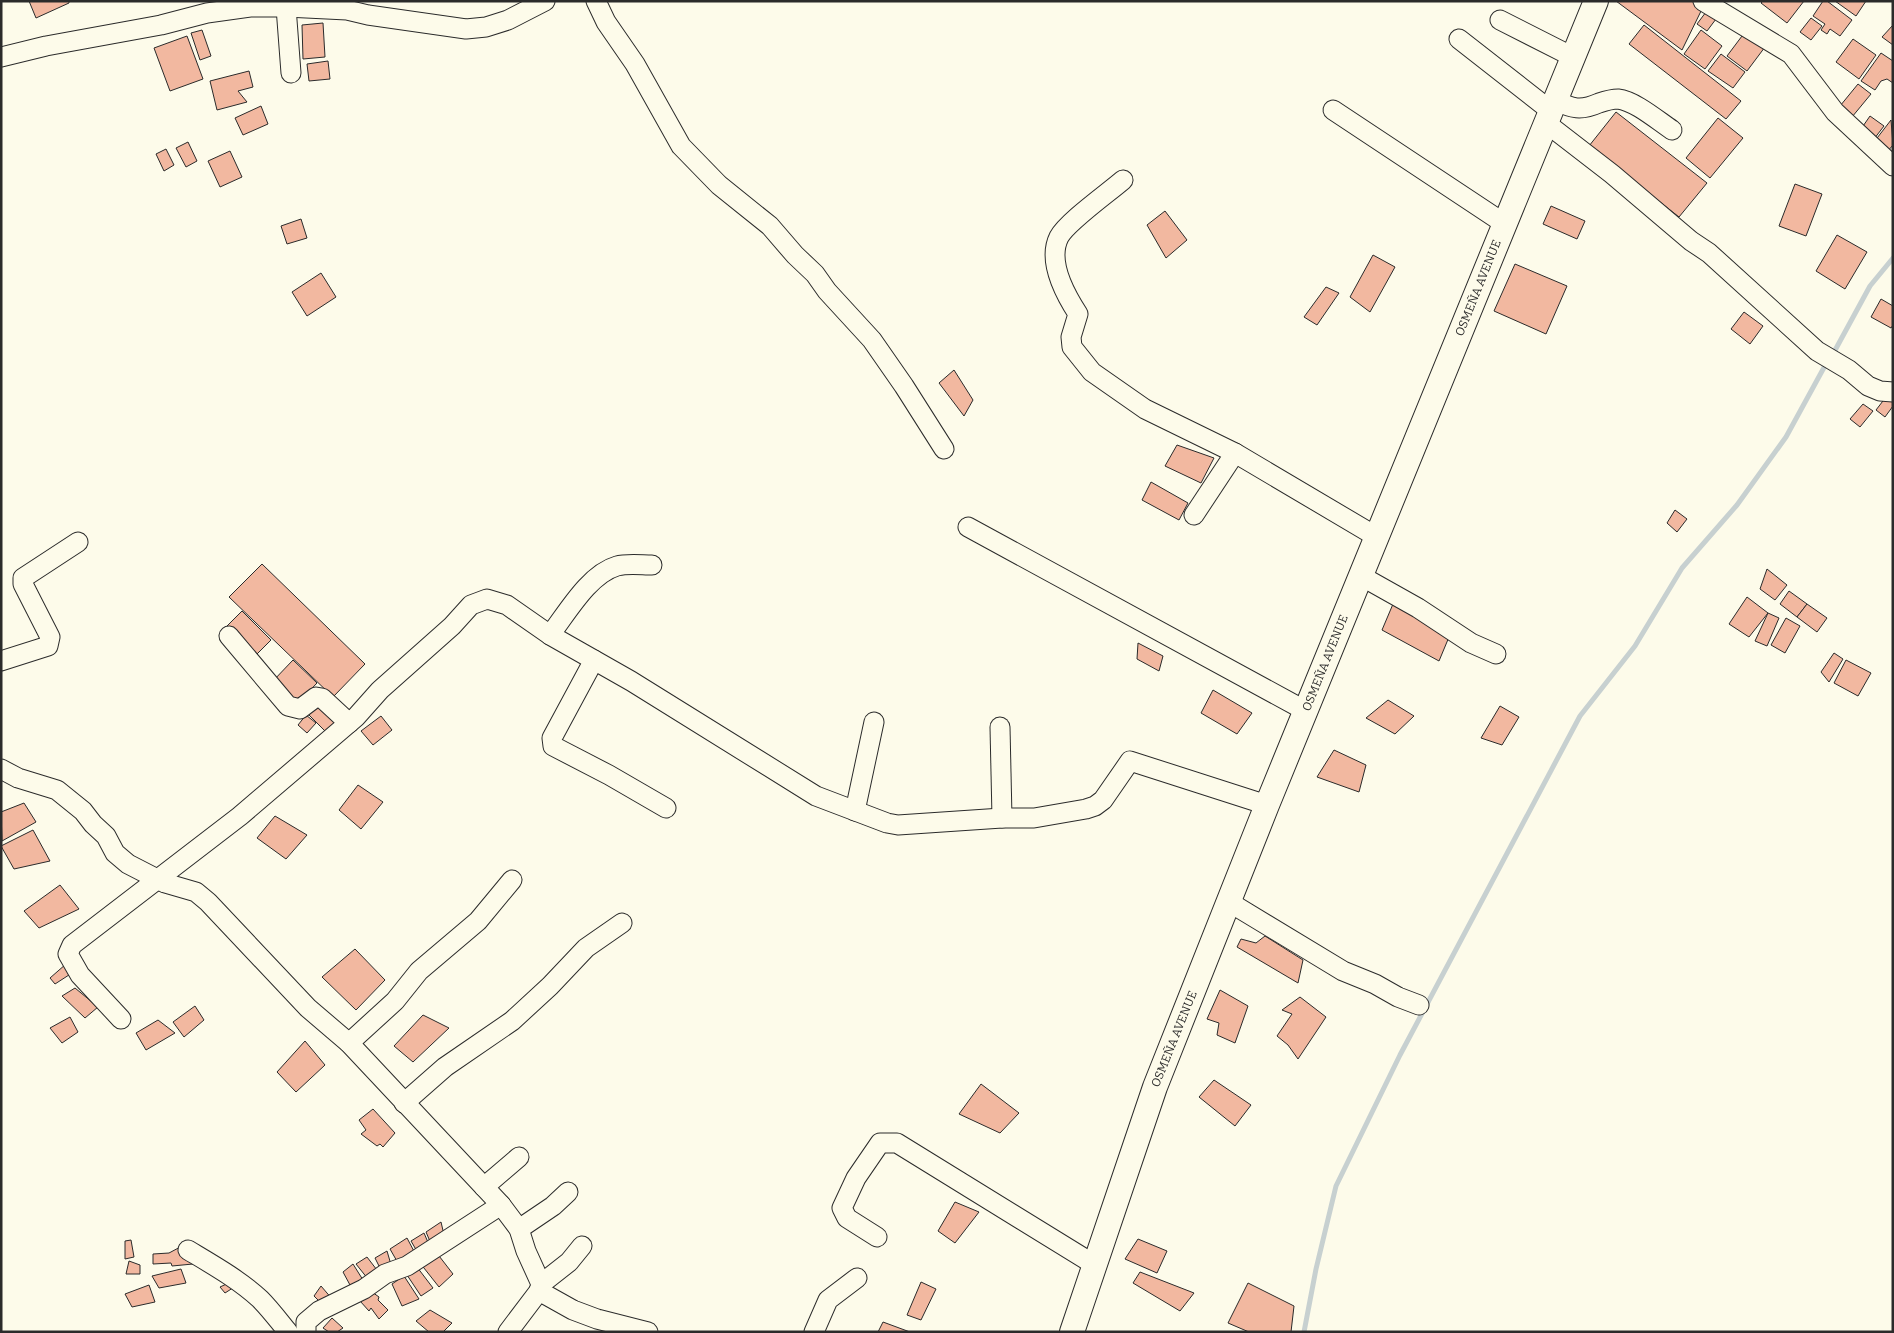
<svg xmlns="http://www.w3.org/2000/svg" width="1894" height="1333" font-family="Bitter,serif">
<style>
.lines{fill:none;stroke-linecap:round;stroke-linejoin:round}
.stream{stroke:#c7d0d0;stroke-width:5}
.building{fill:#f2b8a0;stroke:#2b2b2b}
.minor-casing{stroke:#2b2b2b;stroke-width:21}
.major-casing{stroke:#2b2b2b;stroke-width:26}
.minor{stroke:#fdfbea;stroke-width:19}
.major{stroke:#fdfbea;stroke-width:24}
.labels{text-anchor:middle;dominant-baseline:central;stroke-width:4;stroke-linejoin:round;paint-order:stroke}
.street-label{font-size:12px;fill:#2b2b2b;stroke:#fdfbea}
</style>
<rect width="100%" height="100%" fill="#fdfbea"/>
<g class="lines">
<g class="stream">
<path d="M 1833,354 L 1870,286 L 1893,258"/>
<path d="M 1304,1332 L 1316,1269 L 1336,1186 L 1400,1055 L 1580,716 L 1635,646 L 1682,568 L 1737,505 L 1786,437 L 1827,362"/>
</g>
</g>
<g class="building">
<path d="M 29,1 L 69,1 L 69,3 L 36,18 Z"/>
<path d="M 1616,1 L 1695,1 L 1703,7 L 1682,50 Z"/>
<path d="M 1763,1 L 1804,1 L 1787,23 L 1761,3 Z"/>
<path d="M 1823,1 L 1827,1 L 1852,20 L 1840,36 L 1830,29 L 1827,34 L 1821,30 L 1825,24 L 1813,16 Z"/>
<path d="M 1835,1 L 1866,1 L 1856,16 Z"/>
<path d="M 1709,8 L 1719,15 L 1707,31 L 1697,24 Z"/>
<path d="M 1811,18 L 1822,26 L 1811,40 L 1800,32 Z"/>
<path d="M 323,23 L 325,57 L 303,59 L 302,25 Z"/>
<path d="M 1644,25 L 1741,101 L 1726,119 L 1629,44 Z"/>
<path d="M 1893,25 L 1893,45 L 1882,37 Z"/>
<path d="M 202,30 L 211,56 L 200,60 L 191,33 Z"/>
<path d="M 1701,30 L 1722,46 L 1705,69 L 1684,54 Z"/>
<path d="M 1745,32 L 1765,47 L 1747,71 L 1727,56 Z"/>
<path d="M 187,36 L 203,79 L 170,91 L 154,48 Z"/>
<path d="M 1853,39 L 1876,55 L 1859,79 L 1836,62 Z"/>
<path d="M 1881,53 L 1893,61 L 1893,83 L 1887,79 L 1881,81 L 1875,90 L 1861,81 Z"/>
<path d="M 1721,54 L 1745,72 L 1733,88 L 1708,71 Z"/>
<path d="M 328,61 L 330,79 L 309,81 L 307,64 Z"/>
<path d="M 249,71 L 253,87 L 238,91 L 247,102 L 217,110 L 210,81 Z"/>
<path d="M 1858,84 L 1871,94 L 1852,117 L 1840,106 Z"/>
<path d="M 261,106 L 268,124 L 243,135 L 235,118 Z"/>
<path d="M 1616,112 L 1707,183 L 1679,217 L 1589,146 Z"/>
<path d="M 1870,116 L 1884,126 L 1874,139 L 1861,129 Z"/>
<path d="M 1718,118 L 1743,138 L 1710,178 L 1686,158 Z"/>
<path d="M 1891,120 L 1893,145 L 1887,152 L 1874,142 Z"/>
<path d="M 188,142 L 197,161 L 186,167 L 176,148 Z"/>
<path d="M 166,149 L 174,165 L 164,171 L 156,154 Z"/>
<path d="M 230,151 L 242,177 L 220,187 L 208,161 Z"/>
<path d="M 1795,184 L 1822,194 L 1806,236 L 1779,226 Z"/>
<path d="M 1551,206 L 1585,221 L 1577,239 L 1543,224 Z"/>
<path d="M 1165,211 L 1187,240 L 1166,258 L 1147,225 Z"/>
<path d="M 301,219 L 307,238 L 287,244 L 281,226 Z"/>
<path d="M 1837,235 L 1867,252 L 1845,289 L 1816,271 Z"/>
<path d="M 1373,255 L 1395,267 L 1370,312 L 1350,297 Z"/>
<path d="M 1515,264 L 1567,286 L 1546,334 L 1494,311 Z"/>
<path d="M 321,273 L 336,297 L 307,316 L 292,292 Z"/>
<path d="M 1326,287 L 1339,293 L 1317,325 L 1304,317 Z"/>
<path d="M 1881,299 L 1893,306 L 1893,325 L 1891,328 L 1871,317 Z"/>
<path d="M 1744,312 L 1763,326 L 1750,344 L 1731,329 Z"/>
<path d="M 954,370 L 973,400 L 964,416 L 939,383 Z"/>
<path d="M 1886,397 L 1893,402 L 1893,406 L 1885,417 L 1876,410 Z"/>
<path d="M 1863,404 L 1873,411 L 1860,427 L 1850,419 Z"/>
<path d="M 1177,445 L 1214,458 L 1201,483 L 1165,466 Z"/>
<path d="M 1151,482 L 1188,503 L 1179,520 L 1142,500 Z"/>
<path d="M 1675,510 L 1687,519 L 1677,532 L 1667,523 Z"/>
<path d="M 262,564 L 365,664 L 333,697 L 229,597 Z"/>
<path d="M 1767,569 L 1787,585 L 1775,600 L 1760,589 Z"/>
<path d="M 1789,591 L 1807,604 L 1797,617 L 1780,604 Z"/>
<path d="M 1747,597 L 1768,613 L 1749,637 L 1729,624 Z"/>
<path d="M 1393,604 L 1449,637 L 1439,661 L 1382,630 Z"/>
<path d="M 1807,604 L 1827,618 L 1817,632 L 1797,617 Z"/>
<path d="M 242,611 L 271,640 L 255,656 L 226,627 Z"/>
<path d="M 1768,613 L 1779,618 L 1767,646 L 1755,641 Z"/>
<path d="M 1786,618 L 1800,626 L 1785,653 L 1771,645 Z"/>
<path d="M 1138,643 L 1163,656 L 1159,671 L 1137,659 Z"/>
<path d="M 1834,653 L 1843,659 L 1829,682 L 1821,672 Z"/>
<path d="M 293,660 L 317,683 L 296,705 L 272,682 Z"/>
<path d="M 1846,660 L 1871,673 L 1858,696 L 1834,683 Z"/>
<path d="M 1213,690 L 1252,713 L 1237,734 L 1201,713 Z"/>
<path d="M 1388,700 L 1414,716 L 1395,734 L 1366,718 Z"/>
<path d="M 315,701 L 337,723 L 327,733 L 305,711 Z"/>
<path d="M 1500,706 L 1519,717 L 1502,745 L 1481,738 Z"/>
<path d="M 306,715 L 316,723 L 307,733 L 298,725 Z"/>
<path d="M 381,716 L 392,730 L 373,745 L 361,731 Z"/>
<path d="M 1334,750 L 1366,765 L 1359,792 L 1317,777 Z"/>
<path d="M 358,785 L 383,802 L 361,829 L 339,810 Z"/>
<path d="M 24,803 L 36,822 L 2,841 L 1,812 Z"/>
<path d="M 275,816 L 307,835 L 286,859 L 257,838 Z"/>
<path d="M 33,830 L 50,861 L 14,869 L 1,846 Z"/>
<path d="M 60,885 L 79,909 L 39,928 L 24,911 Z"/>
<path d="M 1265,936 L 1303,960 L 1298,983 L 1237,947 L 1241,939 L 1256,943 Z"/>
<path d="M 355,949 L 385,980 L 356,1010 L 322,977 Z"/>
<path d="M 66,964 L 72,973 L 55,984 L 50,978 Z"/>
<path d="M 75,988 L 98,1007 L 85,1018 L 62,996 Z"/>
<path d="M 1220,990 L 1248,1006 L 1235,1043 L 1217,1035 L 1219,1023 L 1207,1019 Z"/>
<path d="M 1300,997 L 1326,1017 L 1298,1059 L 1288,1045 L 1277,1036 L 1292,1014 L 1282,1010 Z"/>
<path d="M 195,1006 L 204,1020 L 184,1037 L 173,1022 Z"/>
<path d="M 423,1015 L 449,1028 L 413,1062 L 394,1046 Z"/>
<path d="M 70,1017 L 78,1032 L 62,1043 L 50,1028 Z"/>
<path d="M 158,1020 L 175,1033 L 146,1050 L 136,1033 Z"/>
<path d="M 305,1041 L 325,1065 L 296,1092 L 277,1072 Z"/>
<path d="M 1214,1080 L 1251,1105 L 1235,1126 L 1199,1097 Z"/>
<path d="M 981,1084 L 1019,1113 L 1000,1133 L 959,1114 Z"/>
<path d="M 373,1109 L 395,1133 L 383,1147 L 380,1144 L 377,1146 L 361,1134 L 366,1130 L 359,1120 Z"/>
<path d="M 955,1202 L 979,1212 L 955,1243 L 938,1231 Z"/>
<path d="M 441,1222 L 445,1239 L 432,1246 L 426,1232 Z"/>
<path d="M 424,1233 L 430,1247 L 418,1253 L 411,1241 Z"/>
<path d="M 407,1238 L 416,1255 L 398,1263 L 390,1249 Z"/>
<path d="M 1138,1239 L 1167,1251 L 1157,1273 L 1125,1259 Z"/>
<path d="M 131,1240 L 134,1257 L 125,1259 L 125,1241 Z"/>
<path d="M 184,1245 L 193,1264 L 172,1266 L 171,1263 L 153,1264 L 153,1254 L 169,1253 Z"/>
<path d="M 387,1251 L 392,1268 L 382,1272 L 375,1258 Z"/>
<path d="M 436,1252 L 453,1274 L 439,1287 L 420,1263 Z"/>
<path d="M 367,1257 L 380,1274 L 368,1279 L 356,1264 Z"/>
<path d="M 129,1261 L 140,1265 L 140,1274 L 126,1274 Z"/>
<path d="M 353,1264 L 363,1280 L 350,1285 L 343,1272 Z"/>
<path d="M 417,1267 L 433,1288 L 421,1296 L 407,1275 Z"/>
<path d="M 181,1269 L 186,1283 L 159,1288 L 152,1276 Z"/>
<path d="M 1140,1272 L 1194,1293 L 1180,1311 L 1133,1283 Z"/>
<path d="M 404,1276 L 419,1299 L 402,1306 L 392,1284 Z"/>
<path d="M 233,1281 L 239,1284 L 225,1293 L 220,1287 Z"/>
<path d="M 921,1282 L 936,1289 L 921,1320 L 907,1315 Z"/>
<path d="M 1248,1283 L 1294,1306 L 1291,1332 L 1249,1332 L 1228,1323 Z"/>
<path d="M 149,1285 L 155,1302 L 132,1307 L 125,1294 Z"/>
<path d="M 321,1286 L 333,1300 L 324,1306 L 314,1296 Z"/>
<path d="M 372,1292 L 379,1297 L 378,1300 L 388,1310 L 379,1319 L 371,1308 L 369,1311 L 360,1301 Z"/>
<path d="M 430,1310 L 452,1323 L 443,1332 L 429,1332 L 416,1321 Z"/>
<path d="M 332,1318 L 343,1328 L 337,1332 L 329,1332 L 323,1328 Z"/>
<path d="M 883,1322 L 910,1332 L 878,1332 Z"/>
</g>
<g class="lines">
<defs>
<g id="minor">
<path d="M 596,1 L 606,22 L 635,64 L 681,146 L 719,185 L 770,226 L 795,255 L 815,274 L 827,291 L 872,340 L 904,386 L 944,449"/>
<path d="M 1703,1 L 1791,54 L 1835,112 L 1893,166"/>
<path d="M 286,7 L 291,73"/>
<path d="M 1500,20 L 1573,57"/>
<path d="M 1459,39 L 1551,111"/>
<path d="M 1,57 L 46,46 L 161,25 L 207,13 L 250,7 L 286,7 L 347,10 L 368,15 L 466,29 L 486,27 L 508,20 L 545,1"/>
<path d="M 1555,100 C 1572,109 1581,111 1599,103 C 1605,101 1611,99 1618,99 C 1635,101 1657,120 1672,130"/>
<path d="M 1333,110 L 1505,224"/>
<path d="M 1546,123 L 1612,174 L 1691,241 L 1709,253 L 1817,351 L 1849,370 L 1868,386 L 1880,391 L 1893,392"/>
<path d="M 1123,180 C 1108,193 1067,222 1059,237 C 1047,261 1065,294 1078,314 L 1071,337 L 1072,347 L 1092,372 L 1145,409 L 1235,453 L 1377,537"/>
<path d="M 1194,515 L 1235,453"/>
<path d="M 968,527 L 1306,711"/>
<path d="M 1361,576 L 1418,608 L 1471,643 L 1496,654"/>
<path d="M 550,635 C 567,613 589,574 617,566 C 627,563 642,565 652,565"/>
<path d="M 229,636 L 288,706 L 300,709 L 316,697 L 322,698 L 349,723"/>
<path d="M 594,660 L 552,738 L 553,746 L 609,775 L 666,808"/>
<path d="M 1,661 L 48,646 L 50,637 L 23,584 L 23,578 L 78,542"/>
<path d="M 1000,727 L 1002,818"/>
<path d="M 1,769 L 18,778 L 57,790 L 83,811 L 93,824 L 106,836 L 115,853 L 128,864 L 165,883 L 196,892 L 208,902 L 308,1008 L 349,1043 L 501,1205 L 519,1229 L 526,1251 L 541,1284 L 539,1291 L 573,1310 L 597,1319 L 648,1332"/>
<path d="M 855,811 L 874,722"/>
<path d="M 1229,902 L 1343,971 L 1375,984 L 1398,997 L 1419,1005"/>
<path d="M 121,1019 L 80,975 L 68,954 L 72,945 L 240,816 L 356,717 L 380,690 L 452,626 L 471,605 L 487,599 L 507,605 L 550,635 L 631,681 L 816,796 L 887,823 L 898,825 L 1002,818 L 1034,818 L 1086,809 L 1095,806 L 1103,800 L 1130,761 L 1267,805"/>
<path d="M 349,1043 L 395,1001 L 419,971 L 478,921 L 512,880"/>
<path d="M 404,1103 L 445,1067 L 512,1021 L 550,986 L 586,948 L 622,923"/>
<path d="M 484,1187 L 519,1157"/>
<path d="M 519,1229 L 553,1206 L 568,1192"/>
<path d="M 877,1237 L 847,1218 L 842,1208 L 856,1178 L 880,1143 L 897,1143 L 1095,1265"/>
<path d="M 188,1250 C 213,1265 238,1279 260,1299 C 270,1309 279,1321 288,1332"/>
<path d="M 541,1284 L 569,1262 L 582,1246"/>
<path d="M 306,1332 L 306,1322 L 319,1311 L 364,1289 L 385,1274 L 407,1266 L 501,1205"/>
<path d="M 508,1332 L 539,1291"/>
<path d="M 814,1332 L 828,1300 L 857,1278"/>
</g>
<path id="major" d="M 1072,1332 L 1155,1087 L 1267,805 L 1596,1"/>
</defs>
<use href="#minor" class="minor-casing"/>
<use href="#major" class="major-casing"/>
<use href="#minor" class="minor"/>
<use href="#major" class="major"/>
</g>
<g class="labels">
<g class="street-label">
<text transform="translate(1478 288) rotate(-68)">OSMEÑA AVENUE</text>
<text transform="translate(1325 663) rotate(-68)">OSMEÑA AVENUE</text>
<text transform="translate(1174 1039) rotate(-68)">OSMEÑA AVENUE</text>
</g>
</g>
<rect width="1894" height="1333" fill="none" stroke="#2b2b2b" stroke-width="5"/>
</svg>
